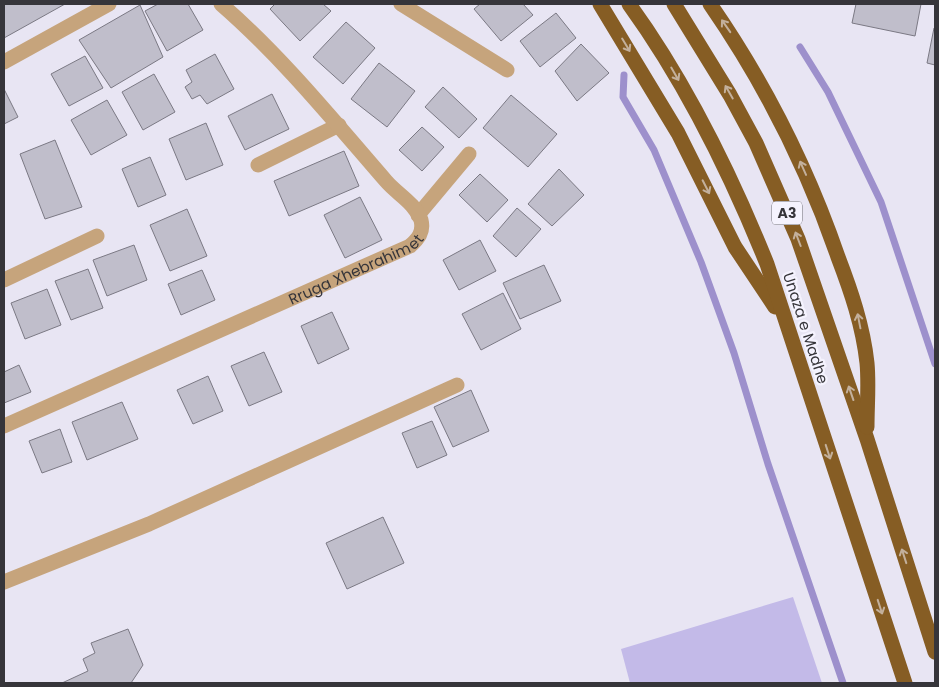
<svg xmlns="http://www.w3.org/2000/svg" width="939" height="687" font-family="Poppins,sans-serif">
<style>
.green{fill:#c3bae8}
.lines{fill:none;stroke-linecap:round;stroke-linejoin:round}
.stream{stroke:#9d90cc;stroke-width:7}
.building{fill:#c0becb;stroke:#7b7984}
.minor{stroke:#c6a47c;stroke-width:15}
.highway{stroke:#865d24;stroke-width:15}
.oneway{stroke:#c3b09c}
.labels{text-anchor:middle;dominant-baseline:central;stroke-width:4.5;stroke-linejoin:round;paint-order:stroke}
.shield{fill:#f5f3fe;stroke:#6f6e75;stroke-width:1}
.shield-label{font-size:14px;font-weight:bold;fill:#36353a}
.street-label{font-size:15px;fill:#36353a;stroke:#f5f3fe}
</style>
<rect width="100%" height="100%" fill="#e8e5f3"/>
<path class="green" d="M 793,597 L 822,683 L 630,683 L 621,649 Z"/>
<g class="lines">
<g class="stream">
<path d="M 800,47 L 828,92 L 881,202 L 935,364"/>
<path d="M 624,75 L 623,97 L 654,150 L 701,262 L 734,353 L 768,464 L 843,683"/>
</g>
</g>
<g class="building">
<path d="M 4,4 L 65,4 L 4,38 Z"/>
<path d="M 158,4 L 188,4 L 203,30 L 167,51 L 145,11 Z"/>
<path d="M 275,4 L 323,4 L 331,11 L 300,41 L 270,9 Z"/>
<path d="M 480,4 L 523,4 L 533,15 L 501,41 L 474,9 Z"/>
<path d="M 856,4 L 921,4 L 915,36 L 852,23 Z"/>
<path d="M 140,5 L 163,57 L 111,88 L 79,40 Z"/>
<path d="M 556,13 L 576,38 L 540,67 L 520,41 Z"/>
<path d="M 346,22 L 375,48 L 343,84 L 313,57 Z"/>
<path d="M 934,28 L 935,29 L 935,65 L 927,63 Z"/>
<path d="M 581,44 L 609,73 L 577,101 L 555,71 Z"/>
<path d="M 215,54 L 234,89 L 207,104 L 200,95 L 192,99 L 185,87 L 192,82 L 186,70 Z"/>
<path d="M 85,56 L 103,88 L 69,106 L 51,74 Z"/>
<path d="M 379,63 L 415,91 L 387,127 L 351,99 Z"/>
<path d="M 154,74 L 175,112 L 143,130 L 122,92 Z"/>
<path d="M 443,87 L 477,119 L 459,138 L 425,107 Z"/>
<path d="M 4,89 L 18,117 L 4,124 Z"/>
<path d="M 272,94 L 289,129 L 245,150 L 228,116 Z"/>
<path d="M 511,95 L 557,134 L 528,167 L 483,128 Z"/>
<path d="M 107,100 L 127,135 L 91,155 L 71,120 Z"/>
<path d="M 206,123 L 223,165 L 186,180 L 169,139 Z"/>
<path d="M 422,127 L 444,147 L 422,171 L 399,150 Z"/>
<path d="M 55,140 L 82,207 L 45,219 L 20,154 Z"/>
<path d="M 344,151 L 359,186 L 289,216 L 274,181 Z"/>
<path d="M 150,157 L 166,195 L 138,207 L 122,169 Z"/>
<path d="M 559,169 L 584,195 L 552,226 L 528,204 Z"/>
<path d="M 480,174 L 508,200 L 487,222 L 459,195 Z"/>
<path d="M 360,197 L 382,240 L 345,258 L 324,215 Z"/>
<path d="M 517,208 L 541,229 L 516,257 L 493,236 Z"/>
<path d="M 187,209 L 207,256 L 170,271 L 150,225 Z"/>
<path d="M 480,240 L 496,271 L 459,290 L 443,260 Z"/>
<path d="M 134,245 L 147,280 L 107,296 L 93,260 Z"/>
<path d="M 544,265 L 561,301 L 520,319 L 503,283 Z"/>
<path d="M 88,269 L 103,308 L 71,320 L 55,281 Z"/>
<path d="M 202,270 L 215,300 L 181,315 L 168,284 Z"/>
<path d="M 47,289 L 61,325 L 25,339 L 11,303 Z"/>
<path d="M 503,293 L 521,329 L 481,350 L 462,314 Z"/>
<path d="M 332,312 L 349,349 L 318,364 L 301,326 Z"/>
<path d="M 264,352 L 282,392 L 249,406 L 231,366 Z"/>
<path d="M 19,365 L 31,392 L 4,403 L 4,372 Z"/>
<path d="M 208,376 L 223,411 L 193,424 L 177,390 Z"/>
<path d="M 471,390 L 489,431 L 453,447 L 434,407 Z"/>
<path d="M 122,402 L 138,439 L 87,460 L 72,422 Z"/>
<path d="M 432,421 L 447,455 L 417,468 L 402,433 Z"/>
<path d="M 60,429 L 72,462 L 42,473 L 29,441 Z"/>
<path d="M 383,517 L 404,563 L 347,589 L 326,543 Z"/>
<path d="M 128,629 L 143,665 L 131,683 L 62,683 L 88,671 L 83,659 L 95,653 L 91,643 Z"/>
</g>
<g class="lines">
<g class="minor">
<path d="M 401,4 L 507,70"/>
<path d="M 4,62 L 109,4"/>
<path d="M 258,165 L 339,125"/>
<path d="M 418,215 L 469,154"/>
<path d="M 4,280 L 97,236"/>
<path id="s1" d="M 4,426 L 410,246 C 418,239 424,232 421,220 C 415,203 397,194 386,181 C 333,120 282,57 221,4"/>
<path d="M 4,582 L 149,524 L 457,385"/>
</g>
<g class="highway">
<path d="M 600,4 L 678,133 L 735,247 L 775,307"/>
<path d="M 629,4 C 687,84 730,172 767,264 L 905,683"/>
<path d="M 674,4 L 730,95 L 756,143 L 798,239 L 867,439 L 935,652"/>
<path d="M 710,4 C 764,82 807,167 838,257 C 851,291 863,326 867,363 C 869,384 867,406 867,427"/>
</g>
</g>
<defs><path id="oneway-shaft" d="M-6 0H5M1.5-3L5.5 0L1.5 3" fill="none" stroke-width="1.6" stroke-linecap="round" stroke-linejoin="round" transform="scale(1.25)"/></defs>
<g class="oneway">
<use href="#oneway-shaft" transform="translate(726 26) rotate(-125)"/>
<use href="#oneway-shaft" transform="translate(626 45) rotate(59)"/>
<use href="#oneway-shaft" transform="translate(675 74) rotate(60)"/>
<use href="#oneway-shaft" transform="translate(729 92) rotate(-120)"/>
<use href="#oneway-shaft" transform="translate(803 168) rotate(-114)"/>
<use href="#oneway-shaft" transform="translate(706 187) rotate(63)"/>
<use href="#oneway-shaft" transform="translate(798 239) rotate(-111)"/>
<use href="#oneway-shaft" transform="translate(859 321) rotate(-101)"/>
<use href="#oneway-shaft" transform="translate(851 393) rotate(-109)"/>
<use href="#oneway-shaft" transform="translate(828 452) rotate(72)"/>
<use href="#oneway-shaft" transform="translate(904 556) rotate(-108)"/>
<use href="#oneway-shaft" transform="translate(880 607) rotate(72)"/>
</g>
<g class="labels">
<rect class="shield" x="772" y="201.5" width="30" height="23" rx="4"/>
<g class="shield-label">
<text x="787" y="213">A3</text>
</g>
<g class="street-label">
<text stroke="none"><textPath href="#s1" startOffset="385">Rruga Xhebrahimet</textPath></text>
<text transform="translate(806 328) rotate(72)">Unaza e Madhe</text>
</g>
</g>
<rect width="939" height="687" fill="none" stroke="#36353a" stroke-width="10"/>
</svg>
